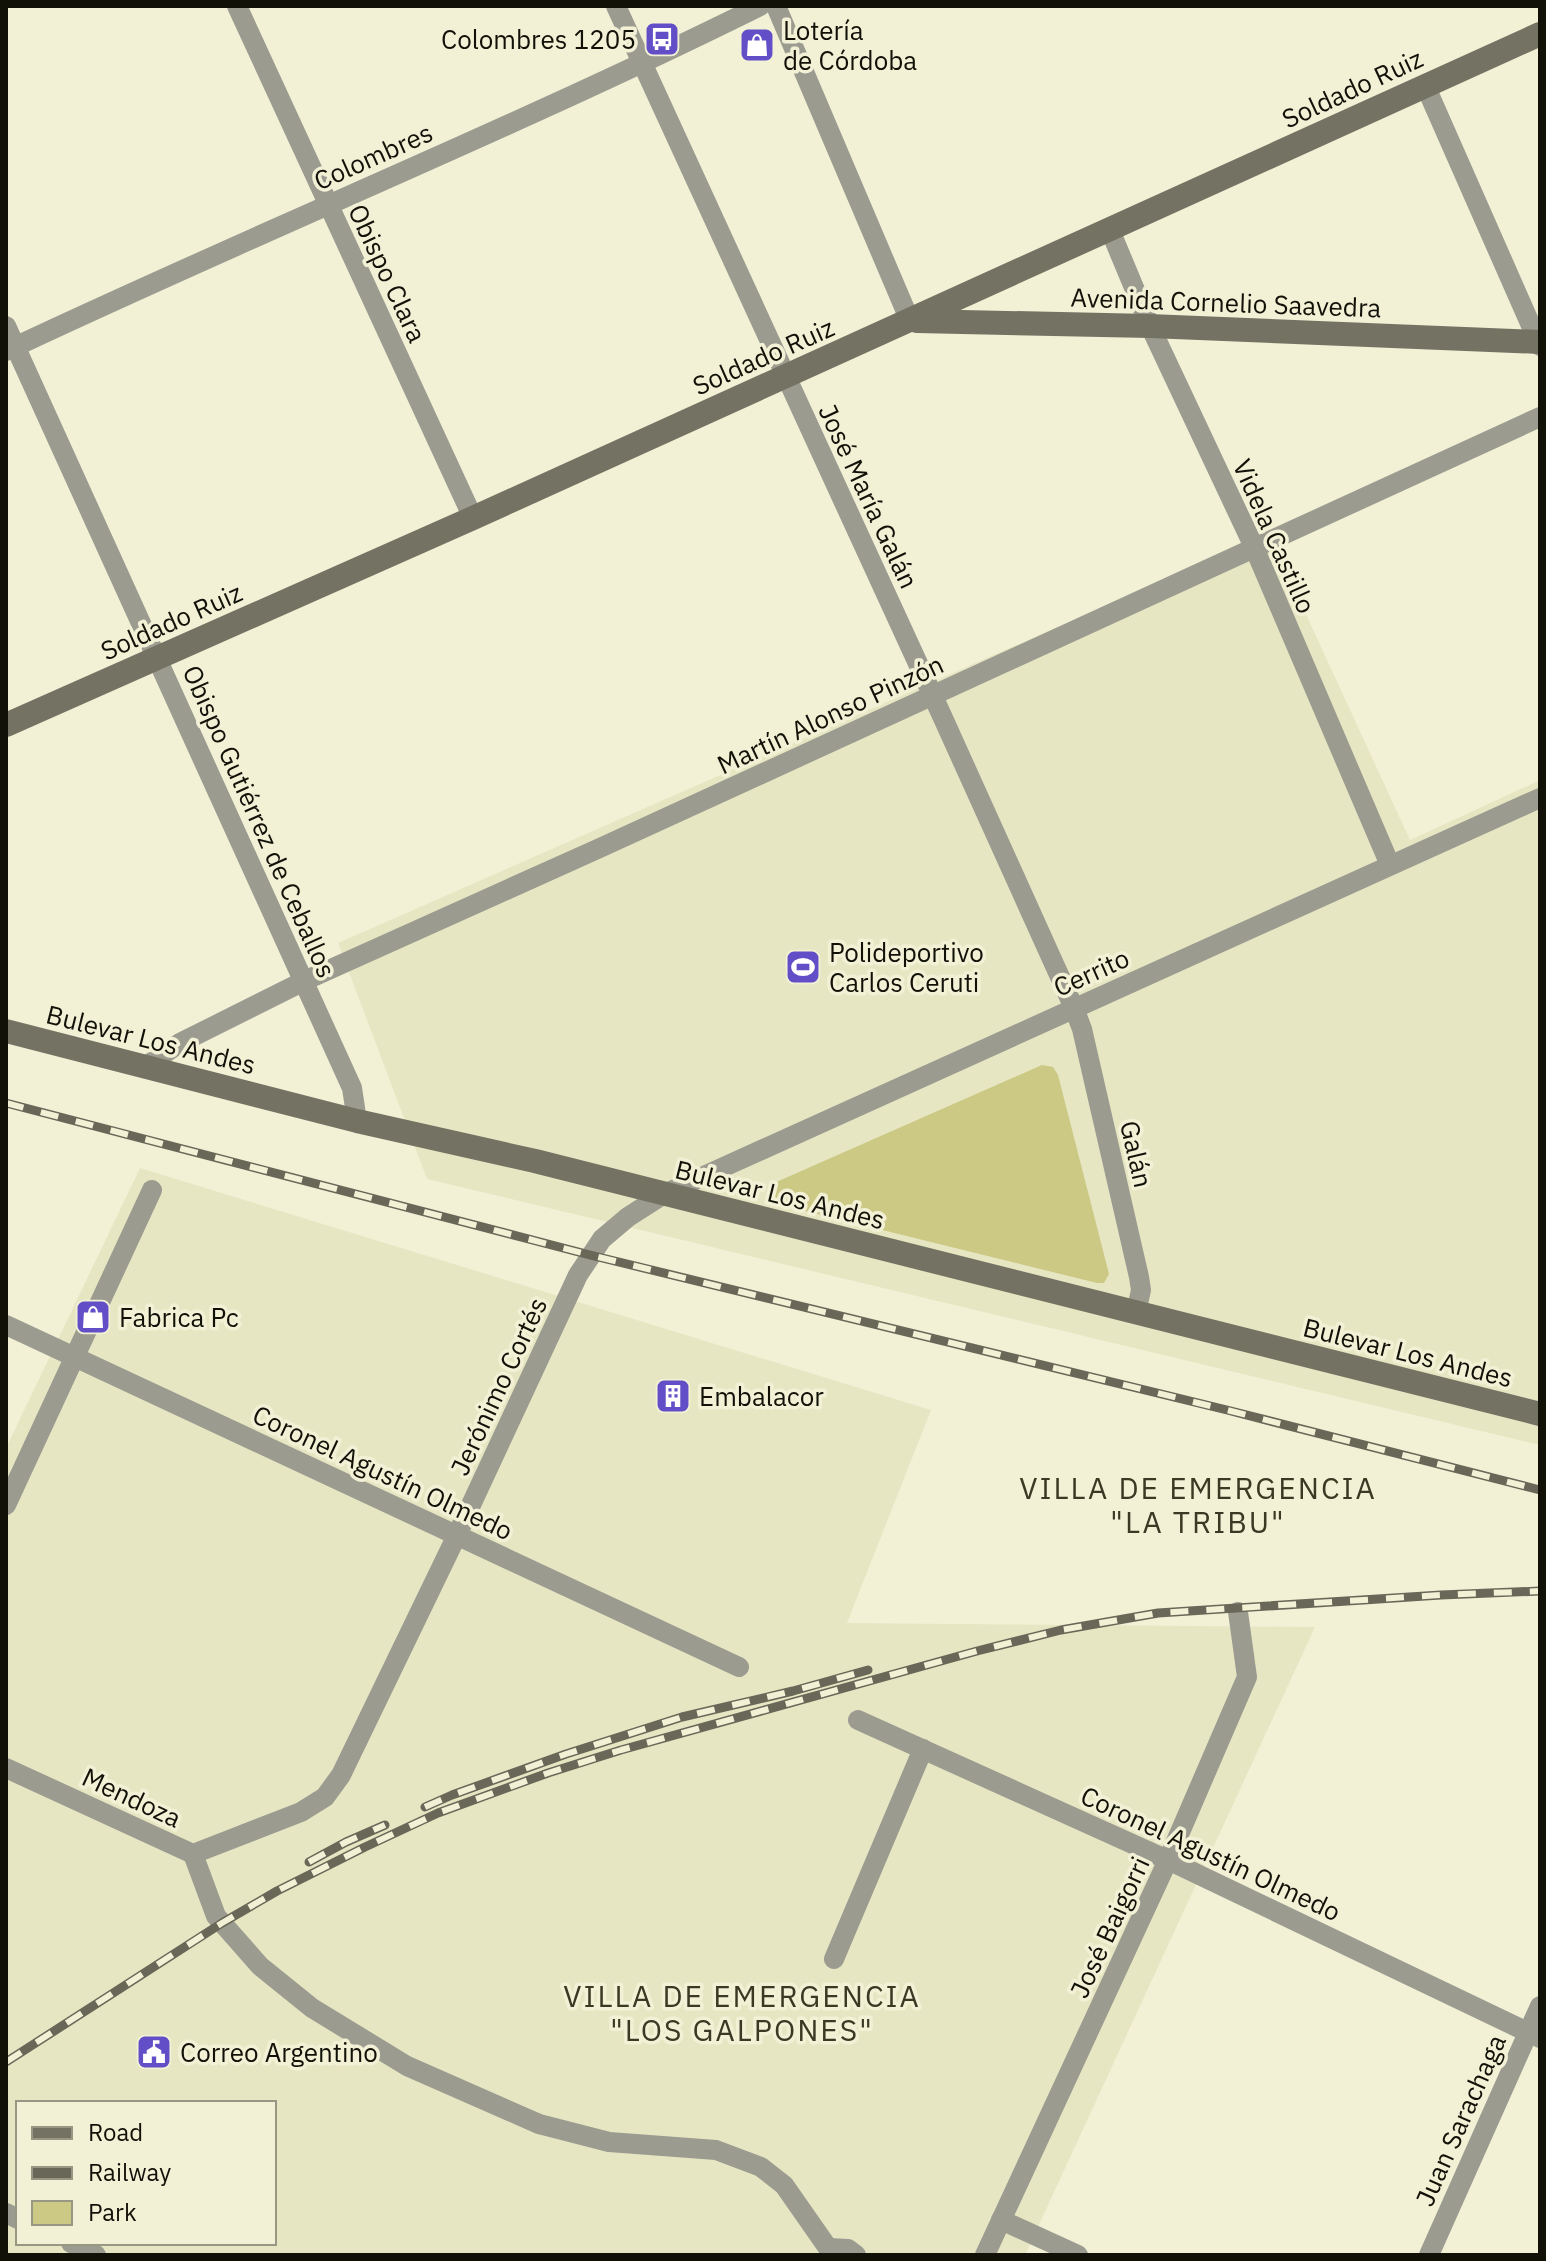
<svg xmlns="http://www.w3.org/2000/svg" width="1546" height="2261" font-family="'IBM Plex Sans',sans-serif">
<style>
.built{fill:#e7e6c3;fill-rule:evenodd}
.green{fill:#ccc985}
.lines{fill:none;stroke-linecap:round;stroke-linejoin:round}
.street{stroke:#9b9b90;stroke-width:20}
.secondary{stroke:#747363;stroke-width:24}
.rail-casing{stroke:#696858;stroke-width:9}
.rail{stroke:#f2f1d6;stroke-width:6;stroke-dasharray:18;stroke-linecap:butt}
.labels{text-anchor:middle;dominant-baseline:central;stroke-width:7;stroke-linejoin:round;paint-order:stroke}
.poi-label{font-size:26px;fill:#121108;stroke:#f2f1d6;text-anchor:start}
.street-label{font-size:26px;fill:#121108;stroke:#f2f1d6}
.quarter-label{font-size:30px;letter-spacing:2px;fill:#3a3923;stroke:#f2f1d6}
</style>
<rect width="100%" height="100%" fill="#f2f1d6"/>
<g class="built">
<path d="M 1269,534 L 1410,840 L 1540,780 L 1540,1445 L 427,1179 L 338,943 Z"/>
<path d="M 140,1168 L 931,1410 L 847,1623 L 1315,1627 L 1025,2255 L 6,2255 L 6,1448 ZM 18,2103 L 274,2103 L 274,2243 L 18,2243 Z"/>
</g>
<path class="green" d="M 1042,1065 L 1053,1067 L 1058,1075 L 1109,1274 L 1104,1283 L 1097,1283 L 781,1205 L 771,1200 L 770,1189 L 774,1183 Z"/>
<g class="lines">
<g class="street">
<path d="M 237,6 L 473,518"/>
<path d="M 616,6 L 943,718 L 1074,1008 L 1082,1029 L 1139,1277 L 1141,1290 L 1136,1313"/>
<path d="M 776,6 L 910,321"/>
<path d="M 1425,85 L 1540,346"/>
<path d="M 1110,230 L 1150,326 L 1254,547 L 1390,865"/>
<path d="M 6,326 L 352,1088 L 357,1121"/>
<path d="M 6,351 C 256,233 512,129 760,6"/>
<path d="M 146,1066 L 180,1043 L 304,981 L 602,847 L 1540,417"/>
<path d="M 6,1325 L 739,1667"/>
<path d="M 6,1505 L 152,1190"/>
<path d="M 858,1720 L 1168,1860 L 1540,2038"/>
<path d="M 6,1768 L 193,1854 L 301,1812 L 325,1797 L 341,1775 L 457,1535 L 578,1275 L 602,1239 L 628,1217 L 664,1194 L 1540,798"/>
<path d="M 193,1854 L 216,1916 L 260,1966 L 312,2008 L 407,2066 L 539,2124 L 609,2142 L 716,2150 L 761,2167 L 784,2185 L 828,2248 L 830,2255"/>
<path d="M 834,1959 L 923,1749"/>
<path d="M 6,2213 L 18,2219"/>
<path d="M 1001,2220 L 1078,2255"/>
<path d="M 71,2243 L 96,2255"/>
<path d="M 828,2248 L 848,2249 L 856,2255"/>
<path d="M 985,2255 L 1168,1860 L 1247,1677 L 1238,1612"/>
<path d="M 1429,2255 L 1540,2006"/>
</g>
<g class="secondary">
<path d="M 917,321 L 1150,326 L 1540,342"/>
<path d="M 6,725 L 473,518 L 1540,34"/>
<path d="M 6,1031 L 357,1121 L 535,1161 L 1540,1414"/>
</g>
<defs>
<g id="rail">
<path d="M 6,1103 L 590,1255 L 1227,1410 L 1540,1490"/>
<path d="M 425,1807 L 452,1795 L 566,1754 L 682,1717 L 793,1691 L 868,1670"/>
<path d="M 309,1862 L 346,1842 L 385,1825"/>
<path d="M 6,2062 L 222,1923 L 277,1891 L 365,1847 L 438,1813 L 548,1773 L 621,1750 L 977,1651 L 1061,1630 L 1158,1613 L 1441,1595 L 1540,1591"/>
</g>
</defs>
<use href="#rail" class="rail-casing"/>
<use href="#rail" class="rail"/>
</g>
<defs>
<symbol id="bus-square" viewBox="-11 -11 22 22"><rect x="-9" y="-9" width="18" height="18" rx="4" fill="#624ec6" stroke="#f2f1d6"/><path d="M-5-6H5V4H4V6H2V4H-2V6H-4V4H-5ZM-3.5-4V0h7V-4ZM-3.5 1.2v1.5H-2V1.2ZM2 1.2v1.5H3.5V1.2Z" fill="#fff"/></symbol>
<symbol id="shop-square" viewBox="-11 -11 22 22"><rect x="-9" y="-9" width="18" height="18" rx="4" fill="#624ec6" stroke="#f2f1d6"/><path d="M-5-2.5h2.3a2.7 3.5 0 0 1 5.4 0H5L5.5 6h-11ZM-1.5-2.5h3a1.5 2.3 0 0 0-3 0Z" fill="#fff"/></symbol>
<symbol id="stadium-square" viewBox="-11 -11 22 22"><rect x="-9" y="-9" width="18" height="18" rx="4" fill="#624ec6" stroke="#f2f1d6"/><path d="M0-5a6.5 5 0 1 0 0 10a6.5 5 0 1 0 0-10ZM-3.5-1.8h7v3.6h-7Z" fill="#fff"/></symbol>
<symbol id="building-square" viewBox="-11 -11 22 22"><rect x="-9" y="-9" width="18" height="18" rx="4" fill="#624ec6" stroke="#f2f1d6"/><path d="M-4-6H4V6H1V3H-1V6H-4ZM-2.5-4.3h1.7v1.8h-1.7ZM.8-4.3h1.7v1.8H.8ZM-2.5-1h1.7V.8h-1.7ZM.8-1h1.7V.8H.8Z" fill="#fff"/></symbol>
<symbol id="civic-square" viewBox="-11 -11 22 22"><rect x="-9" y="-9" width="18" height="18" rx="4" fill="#624ec6" stroke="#f2f1d6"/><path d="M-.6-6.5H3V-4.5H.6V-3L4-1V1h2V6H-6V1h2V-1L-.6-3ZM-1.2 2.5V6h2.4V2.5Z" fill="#fff"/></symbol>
</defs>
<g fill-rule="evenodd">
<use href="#bus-square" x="642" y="19" width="40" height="40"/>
<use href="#shop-square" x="737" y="25" width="40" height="40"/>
<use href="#stadium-square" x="783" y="947" width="40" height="40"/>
<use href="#shop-square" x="73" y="1297" width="40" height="40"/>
<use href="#building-square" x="653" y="1376" width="40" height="40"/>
<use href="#civic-square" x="134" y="2032" width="40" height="40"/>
</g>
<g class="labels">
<g class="poi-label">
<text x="783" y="30">Lotería<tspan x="783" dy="30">de Córdoba</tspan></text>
<text x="636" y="39" text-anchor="end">Colombres 1205</text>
<text x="829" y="952">Polideportivo<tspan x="829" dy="30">Carlos Ceruti</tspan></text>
<text x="119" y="1317">Fabrica Pc</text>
<text x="699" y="1396">Embalacor</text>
<text x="180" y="2052">Correo Argentino</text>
</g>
<g class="street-label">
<text transform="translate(1352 88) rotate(-25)">Soldado Ruiz</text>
<text transform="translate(373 156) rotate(-24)">Colombres</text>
<text transform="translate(388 273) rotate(65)">Obispo Clara</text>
<text transform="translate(1226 302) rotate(2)">Avenida Cornelio Saavedra</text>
<text transform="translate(763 356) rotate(-24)">Soldado Ruiz</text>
<text transform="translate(869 496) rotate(65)">José María Galán</text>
<text transform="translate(1275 536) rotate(66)">Videla Castillo</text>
<text transform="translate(171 621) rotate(-24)">Soldado Ruiz</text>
<text transform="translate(830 714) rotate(-25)">Martín Alonso Pinzón</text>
<text transform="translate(260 821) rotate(66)">Obispo Gutiérrez de Ceballos</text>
<text transform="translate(1091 972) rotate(-24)">Cerrito</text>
<text transform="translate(151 1039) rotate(14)">Bulevar Los Andes</text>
<text transform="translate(1137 1154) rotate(77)">Galán</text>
<text transform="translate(780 1194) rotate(14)">Bulevar Los Andes</text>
<text transform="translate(1408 1352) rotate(14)">Bulevar Los Andes</text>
<text transform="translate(498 1386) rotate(-65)">Jerónimo Cortés</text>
<text transform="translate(383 1472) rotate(25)">Coronel Agustín Olmedo</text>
<text transform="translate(132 1797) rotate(25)">Mendoza</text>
<text transform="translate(1211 1853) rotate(25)">Coronel Agustín Olmedo</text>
<text transform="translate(1109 1927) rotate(-65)">José Baigorri</text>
<text transform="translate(1460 2120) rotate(-66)">Juan Sarachaga</text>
</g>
<g class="quarter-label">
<text x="1198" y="1487">VILLA DE EMERGENCIA<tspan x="1198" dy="34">"LA TRIBU"</tspan></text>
<text x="742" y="1995">VILLA DE EMERGENCIA<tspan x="742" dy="34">"LOS GALPONES"</tspan></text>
</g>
</g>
<rect width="1546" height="2261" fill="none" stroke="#121108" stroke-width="16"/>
<rect x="16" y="2101" width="260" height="144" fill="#f2f1d6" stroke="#989784" stroke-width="2"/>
<rect x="32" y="2127" width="40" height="12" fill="#747363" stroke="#989784" stroke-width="2"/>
<text x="88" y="2141" font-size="24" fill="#121108">Road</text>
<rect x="32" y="2167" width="40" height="12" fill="#696858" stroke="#989784" stroke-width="2"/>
<text x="88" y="2181" font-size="24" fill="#121108">Railway</text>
<rect x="32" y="2201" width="40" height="24" fill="#ccc985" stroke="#989784" stroke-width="2"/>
<text x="88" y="2221" font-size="24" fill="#121108">Park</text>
</svg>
